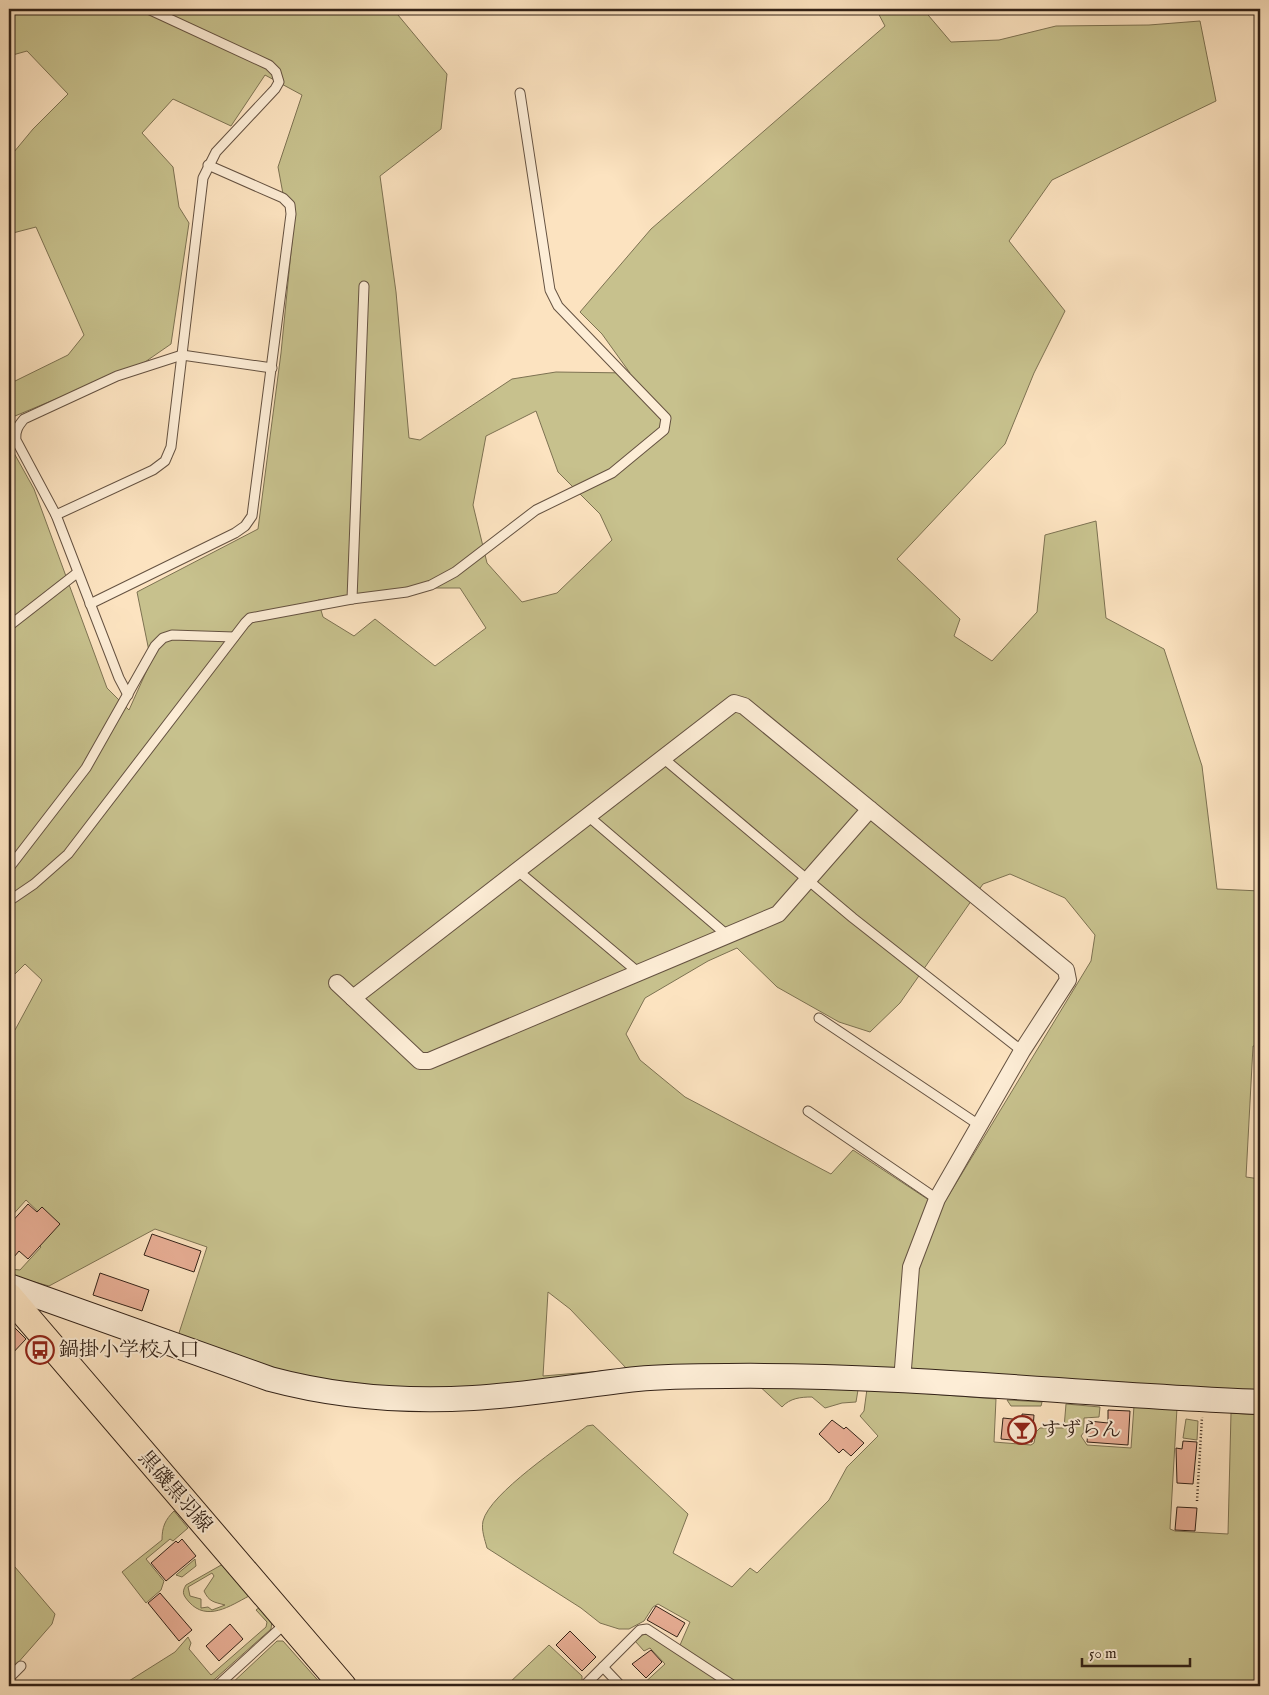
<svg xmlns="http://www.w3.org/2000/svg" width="1269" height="1695" font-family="'IM FELL English','Noto Serif JP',serif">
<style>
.green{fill:#c7c18d;stroke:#7d7252;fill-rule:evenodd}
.building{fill:#e8ae95;stroke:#332217}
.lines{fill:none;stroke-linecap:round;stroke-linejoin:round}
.lane-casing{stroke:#655241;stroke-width:11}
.street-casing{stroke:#655241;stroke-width:18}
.secondary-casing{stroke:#332217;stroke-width:26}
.primary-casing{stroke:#332217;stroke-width:28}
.path{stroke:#332217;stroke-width:2.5;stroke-dasharray:1 2.5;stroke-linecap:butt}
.lane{stroke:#fdedd6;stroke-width:9}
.street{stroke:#fdedd6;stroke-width:16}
.secondary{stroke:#fdedd6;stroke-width:24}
.primary{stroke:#fce3c0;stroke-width:26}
.labels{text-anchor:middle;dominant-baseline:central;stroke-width:4;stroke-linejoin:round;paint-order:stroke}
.poi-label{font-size:20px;fill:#332217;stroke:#fdedd6;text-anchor:start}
.street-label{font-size:20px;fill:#332217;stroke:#fdedd6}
</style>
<rect width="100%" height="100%" fill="#fce3c0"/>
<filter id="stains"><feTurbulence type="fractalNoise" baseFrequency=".004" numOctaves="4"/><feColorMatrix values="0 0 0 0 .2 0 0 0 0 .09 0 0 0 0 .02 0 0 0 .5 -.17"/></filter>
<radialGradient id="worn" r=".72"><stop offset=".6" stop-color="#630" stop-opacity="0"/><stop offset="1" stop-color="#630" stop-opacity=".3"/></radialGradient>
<g class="green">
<path d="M 9,9 L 393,9 L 447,74 L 441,129 L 380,176 L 396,292 L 409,438 L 420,440 L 512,379 L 556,372 L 630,373 L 602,334 L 580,312 L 651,229 L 885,26 L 876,9 L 923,9 L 951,42 L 999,40 L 1056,26 L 1149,25 L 1200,21 L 1216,101 L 1052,180 L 1009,241 L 1065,311 L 1034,373 L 1005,444 L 897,559 L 960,619 L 954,636 L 992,661 L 1037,612 L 1045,535 L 1096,521 L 1106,618 L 1164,649 L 1202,766 L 1217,889 L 1260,891 L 1260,1046 L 1253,1046 L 1246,1177 L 1260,1179 L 1260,1394 L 627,1369 L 570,1309 L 548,1292 L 543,1376 L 602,1371 L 459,1391 L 311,1385 L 180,1338 L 179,1333 L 207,1247 L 155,1229 L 49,1286 L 9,1275 L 9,1269 L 20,1270 L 41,1247 L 30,1236 L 45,1218 L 26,1200 L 9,1219 L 9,1033 L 15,1030 L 42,980 L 25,964 L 9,980 L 9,444 L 34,489 L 107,688 L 129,710 L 151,661 L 137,592 L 258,529 L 281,353 L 292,242 L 278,167 L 302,95 L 265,75 L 231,126 L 173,99 L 142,133 L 173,167 L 179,207 L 189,223 L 171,344 L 145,362 L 15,416 L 9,410 L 9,384 L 68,355 L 84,335 L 36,227 L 9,234 L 9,158 L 33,129 L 68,94 L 27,51 L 9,56 ZM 536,411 L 558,472 L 600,514 L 612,540 L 557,593 L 522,602 L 487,563 L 473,505 L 486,436 ZM 414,588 L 460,588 L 486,628 L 435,666 L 375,619 L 354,636 L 323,617 L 318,600 ZM 1010,874 L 1065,898 L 1095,935 L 1091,961 L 941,1208 L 853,1150 L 831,1174 L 685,1097 L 640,1060 L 626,1034 L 645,998 L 708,961 L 737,948 L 777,987 L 839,1022 L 870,1032 L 900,1003 L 983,884 Z"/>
<path d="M 756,1383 L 858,1390 L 856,1402 L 842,1403 L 825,1408 L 812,1397 C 801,1397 790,1398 782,1407 Z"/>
<path d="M 867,1389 L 996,1399 L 994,1442 L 1031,1445 L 1034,1443 L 1036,1432 L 1040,1428 L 1064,1428 L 1066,1404 L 1100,1407 L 1099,1417 L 1084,1418 L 1084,1432 L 1081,1436 L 1087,1445 L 1131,1448 L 1134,1406 L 1177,1408 L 1170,1529 L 1175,1531 L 1228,1534 L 1231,1413 L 1260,1415 L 1260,1686 L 641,1686 L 665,1664 L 650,1648 L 644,1651 L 635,1641 L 642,1635 L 647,1634 L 677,1652 L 690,1622 L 658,1604 L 653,1607 L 644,1621 L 629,1629 L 619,1629 L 600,1623 L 581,1608 L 487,1548 C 485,1540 481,1530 483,1521 C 490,1493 563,1445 587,1426 L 593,1425 L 688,1514 L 673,1553 L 732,1587 L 750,1568 L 757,1573 L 829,1500 L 847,1467 L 878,1436 L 860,1416 L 864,1411 Z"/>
<path d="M 1007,1400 L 1042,1402 L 1041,1406 L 1011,1406 Z"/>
<path d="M 1186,1419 L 1198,1421 L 1197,1440 L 1183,1438 Z"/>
<path d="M 174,1511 L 188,1528 L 173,1541 L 170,1539 L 146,1559 L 164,1581 L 161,1590 L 146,1603 L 122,1572 L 162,1540 C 162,1527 165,1520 174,1511 Z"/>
<path d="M 195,1559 L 196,1566 L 182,1577 L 176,1575 Z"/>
<path d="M 9,1560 L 55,1614 L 52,1624 L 9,1673 Z"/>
<path d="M 223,1564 L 249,1596 C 230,1606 207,1622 189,1602 C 184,1596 181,1593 186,1585 ZM 212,1573 L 214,1576 L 204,1591 C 209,1602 214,1602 225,1605 L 212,1610 L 208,1607 L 201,1608 L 201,1599 L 190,1596 L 188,1587 Z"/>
<path d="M 260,1607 L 272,1621 L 271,1629 L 207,1686 L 121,1686 L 175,1652 L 188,1637 L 191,1643 L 189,1649 L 211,1675 L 266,1627 L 267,1622 L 256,1610 Z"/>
<path d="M 277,1641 L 283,1641 L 323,1686 L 229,1686 Z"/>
<path d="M 549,1645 L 582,1676 L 582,1680 L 576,1686 L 506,1686 Z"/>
</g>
<g class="building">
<path d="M 28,1204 L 37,1212 L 42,1207 L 60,1224 L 28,1259 L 19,1251 L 9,1263 L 9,1225 Z"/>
<path d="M 152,1234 L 201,1251 L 194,1272 L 144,1255 Z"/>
<path d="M 100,1273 L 149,1290 L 142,1311 L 93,1295 Z"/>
<path d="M 9,1322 L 26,1339 L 9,1357 Z"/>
<path d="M 1108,1410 L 1130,1411 L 1128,1445 L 1087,1442 L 1089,1421 L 1108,1423 Z"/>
<path d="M 1022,1414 L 1034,1415 L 1032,1442 L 1001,1439 L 1003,1418 L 1022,1420 Z"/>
<path d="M 832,1420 L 844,1429 L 846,1427 L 864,1443 L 851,1456 L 843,1449 L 839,1453 L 819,1434 Z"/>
<path d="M 1183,1441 L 1197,1442 L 1193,1484 L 1177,1483 L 1176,1448 L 1182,1449 Z"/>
<path d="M 1177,1507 L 1197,1508 L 1195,1531 L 1175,1530 Z"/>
<path d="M 182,1539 L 196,1556 L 166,1581 L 151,1563 L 176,1541 L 178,1543 Z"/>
<path d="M 160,1593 L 192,1630 L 179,1641 L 148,1603 Z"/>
<path d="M 656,1606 L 685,1623 L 677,1637 L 647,1620 Z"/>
<path d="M 230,1624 L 243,1639 L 219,1661 L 206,1646 Z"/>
<path d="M 570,1631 L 596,1657 L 582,1671 L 556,1645 Z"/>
<path d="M 651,1650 L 662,1662 L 646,1678 L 632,1664 Z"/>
</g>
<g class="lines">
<defs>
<g id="lane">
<path d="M 56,515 L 153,470 L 165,461 L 171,447 L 203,178 L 216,152 L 275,89 L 279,82 L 276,72 L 269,65 L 148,9"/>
<path d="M 352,599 L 407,592 L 431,585 L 455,572 L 536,510 L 612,473 L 664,430 L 666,418 L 558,306 L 550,290 L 520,93"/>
<path d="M 90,604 L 235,533 L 245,526 L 252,516 L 291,214 L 290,205 L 283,198 L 208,165"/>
<path d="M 9,626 L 77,573"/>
<path d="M 128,695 L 119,678 L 56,515 L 16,440 C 15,431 18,426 24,419 L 117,376 L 182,355 L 272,368"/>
<path d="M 663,758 L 853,918 L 1022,1051"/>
<path d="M 588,816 L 727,935"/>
<path d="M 9,868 L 86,768 L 155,646 L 163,638 L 172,635 L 234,637"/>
<path d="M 518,871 L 639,973"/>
<path d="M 9,901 L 34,884 L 68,854 L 245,623 L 250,618 L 261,616 L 352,599 L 364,286"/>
<path d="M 819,1018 L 979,1125"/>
<path d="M 808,1111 L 937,1199"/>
<path d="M 603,1667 L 621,1686"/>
<path d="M 9,1678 L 21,1666"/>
<path d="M 217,1686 L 287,1622"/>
<path d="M 584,1686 L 640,1630 L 647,1629 L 734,1686"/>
</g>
<g id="street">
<path d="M 870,809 L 778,914 L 429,1061 L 420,1061 L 353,998 L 734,703 L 744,706 L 1066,970 L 1068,980 L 1022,1051 L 937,1199 L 911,1267 L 902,1381"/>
<path d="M 337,983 L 353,998"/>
</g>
<path id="secondary" d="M 9,1286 L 270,1379 C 337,1397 404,1402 473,1398 C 528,1395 582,1385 637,1379 C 667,1376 697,1376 727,1376 C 905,1374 1082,1395 1260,1402"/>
<path id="primary" d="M 9,1296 L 343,1686"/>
</defs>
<use href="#lane" class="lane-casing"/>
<use href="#street" class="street-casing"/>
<use href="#secondary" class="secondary-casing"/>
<use href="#primary" class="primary-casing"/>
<path class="path" d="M 1197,1501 L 1202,1417"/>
<use href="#lane" class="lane"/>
<use href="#street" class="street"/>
<use href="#secondary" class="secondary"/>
<use href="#primary" class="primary"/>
</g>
<defs>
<symbol id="bus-ring" viewBox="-11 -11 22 22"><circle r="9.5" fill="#fdedd6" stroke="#8f2418" stroke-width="1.5"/><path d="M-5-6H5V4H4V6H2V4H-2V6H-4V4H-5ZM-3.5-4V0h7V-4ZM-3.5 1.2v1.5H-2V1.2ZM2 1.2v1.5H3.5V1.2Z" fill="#8f2418"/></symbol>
<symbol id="bar-ring" viewBox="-11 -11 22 22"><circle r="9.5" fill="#fdedd6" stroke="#8f2418" stroke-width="1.5"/><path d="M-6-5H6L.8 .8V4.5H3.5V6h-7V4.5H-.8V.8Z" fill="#8f2418"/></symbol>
</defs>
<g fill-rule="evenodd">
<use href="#bus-ring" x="24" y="1334" width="32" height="32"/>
<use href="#bar-ring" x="1006" y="1414" width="32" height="32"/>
</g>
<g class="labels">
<g class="poi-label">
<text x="59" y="1350">鍋掛小学校入口</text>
<text x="1041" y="1430">すずらん</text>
</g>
<g class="street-label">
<text transform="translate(175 1492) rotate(49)">黒磯黒羽線</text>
</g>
</g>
<rect width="1269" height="1695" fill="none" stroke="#fce3c0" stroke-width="30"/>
<rect x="10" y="10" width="1249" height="1675" fill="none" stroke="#332217" stroke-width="2.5"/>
<rect x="15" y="15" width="1239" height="1665" fill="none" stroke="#332217"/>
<path d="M1082 1658v8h108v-8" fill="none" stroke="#332217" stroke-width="2.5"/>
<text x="1089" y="1658" font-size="15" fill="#332217" stroke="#fdedd6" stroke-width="4" paint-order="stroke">50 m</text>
<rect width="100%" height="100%" filter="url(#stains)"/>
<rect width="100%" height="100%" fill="url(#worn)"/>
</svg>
